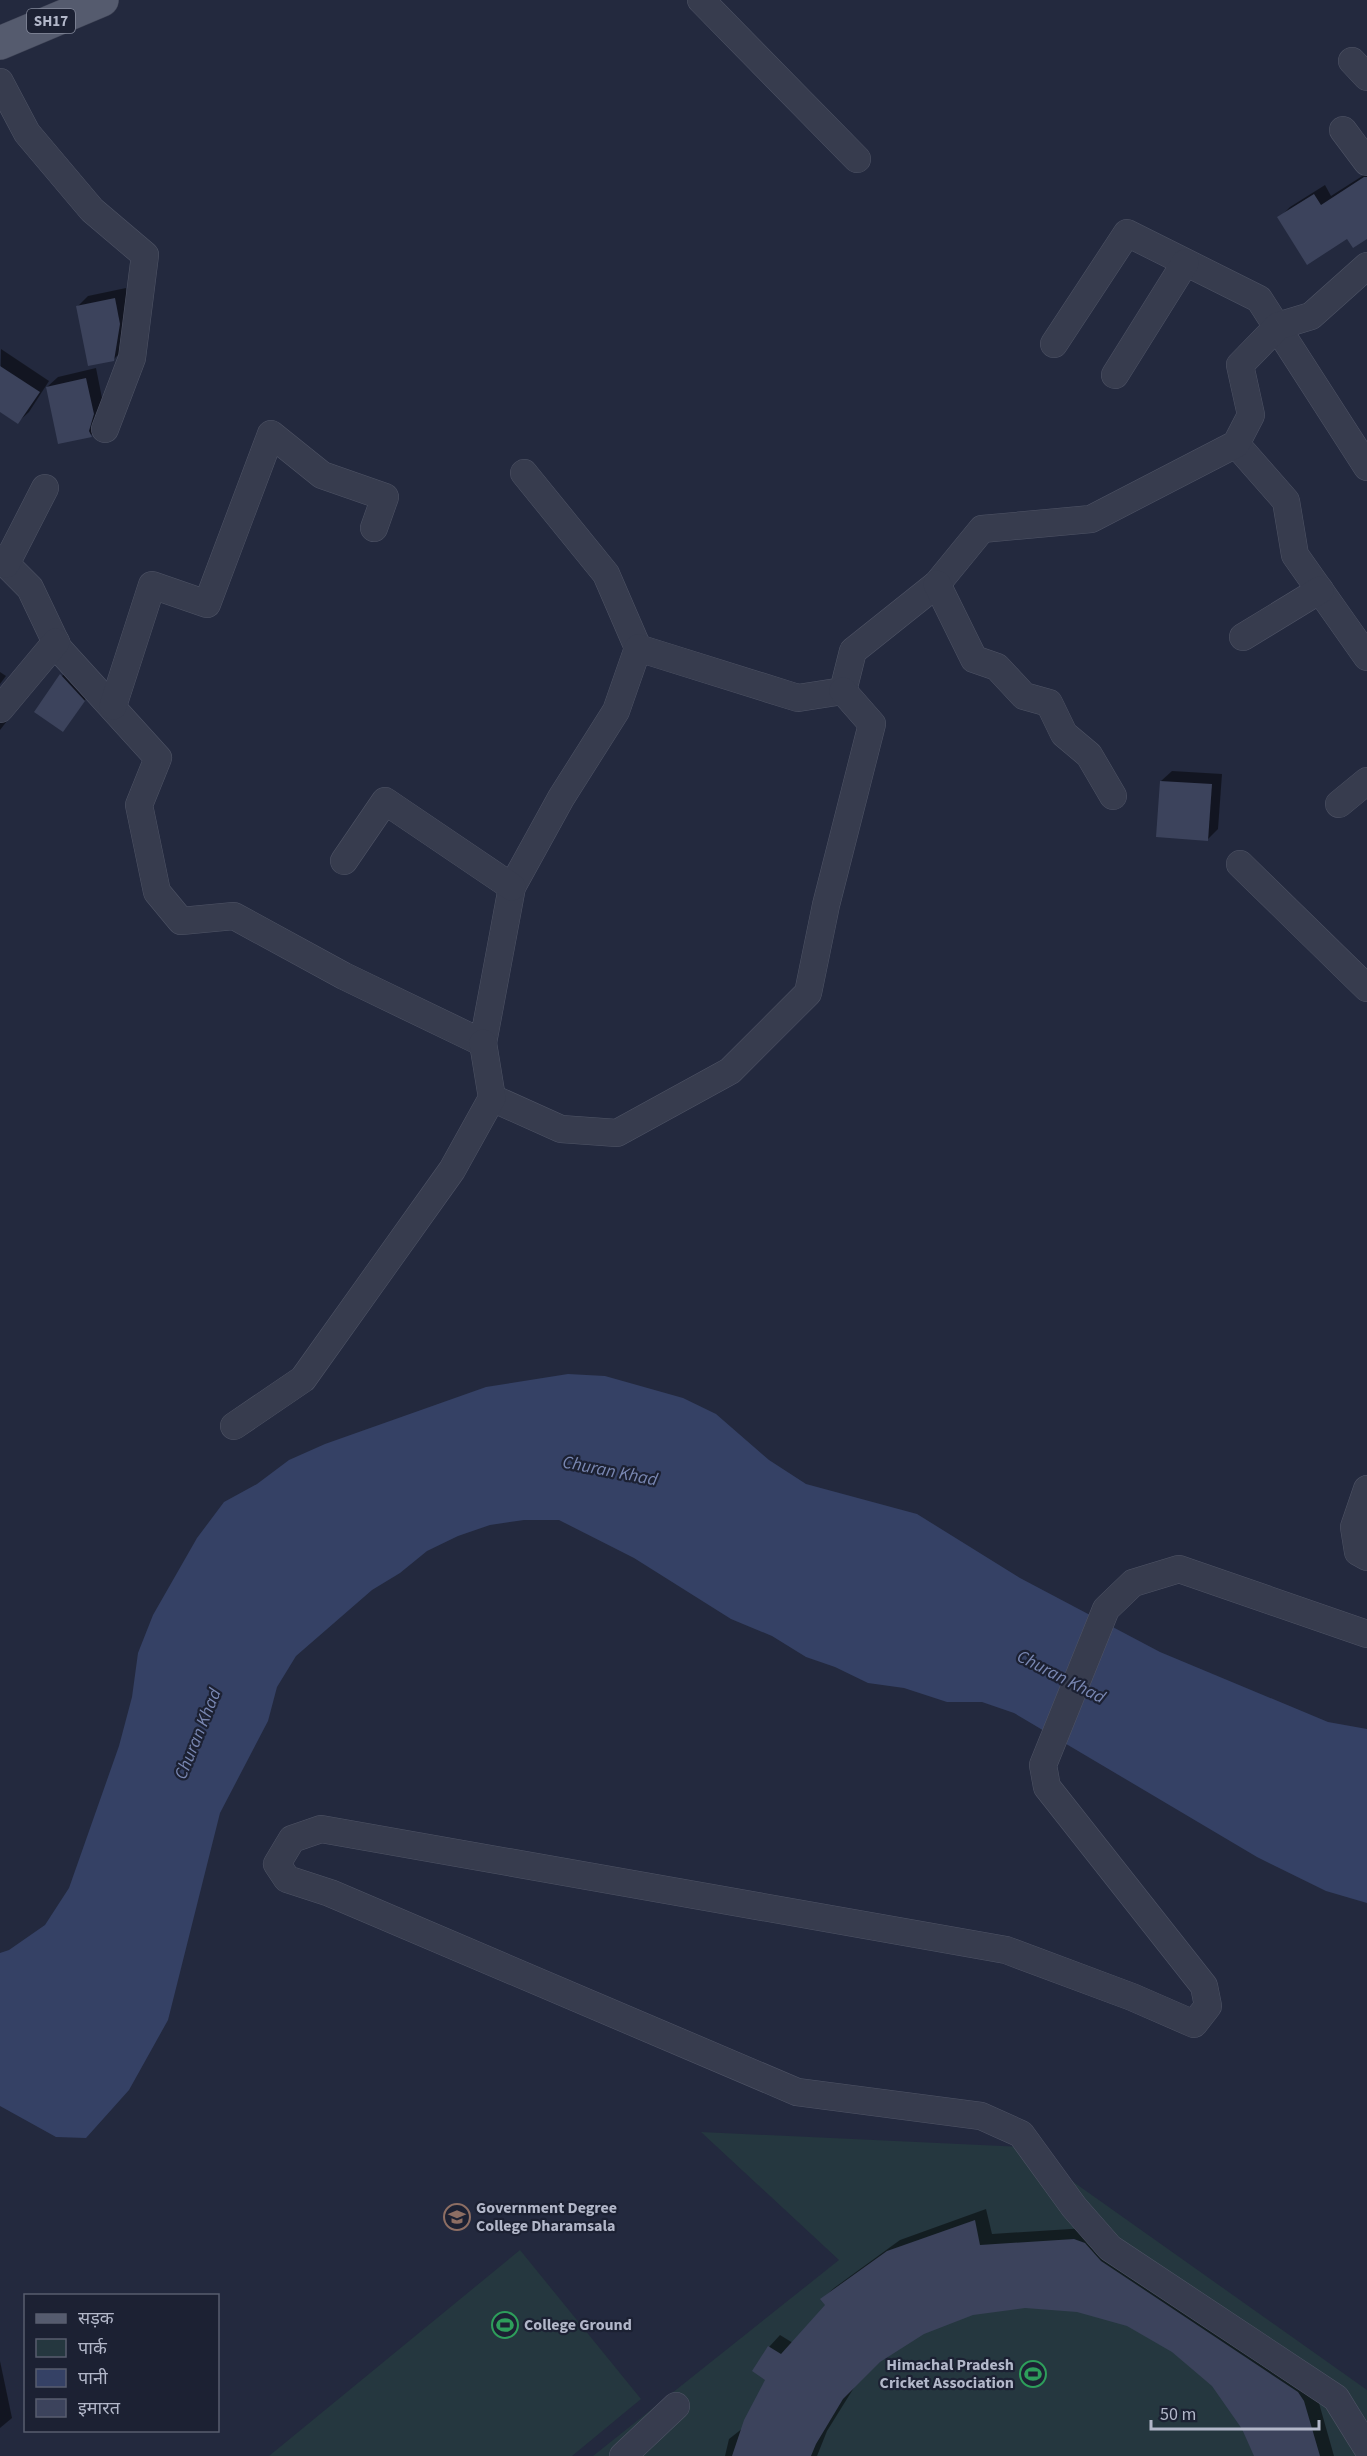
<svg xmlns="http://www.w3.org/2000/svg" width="1367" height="2456" font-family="'Source Sans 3','Noto Sans Devanagari',sans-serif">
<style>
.green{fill:#25373f}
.water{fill:#354165}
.shadow{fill:#0007}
.building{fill:#3c435c}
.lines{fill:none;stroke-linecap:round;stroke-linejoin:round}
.minor-casing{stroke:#4f5466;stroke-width:28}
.major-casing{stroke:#404557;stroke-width:34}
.minor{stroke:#373c4e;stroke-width:27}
.major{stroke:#555b6e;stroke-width:33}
.labels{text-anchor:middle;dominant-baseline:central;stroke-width:4.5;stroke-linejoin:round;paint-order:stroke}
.shield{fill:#1c2133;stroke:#858a9c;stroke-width:1.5}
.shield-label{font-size:15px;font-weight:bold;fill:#b2b7c9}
.poi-label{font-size:16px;font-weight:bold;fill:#b2b7c9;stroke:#1c2133;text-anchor:start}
.water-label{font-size:18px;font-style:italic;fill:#7987b2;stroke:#1c2133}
</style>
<rect width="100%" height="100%" fill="#23293e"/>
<g class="green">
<path d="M 701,2132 L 1024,2147 L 1367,2390 L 1367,2456 L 593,2456 L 839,2260 Z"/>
<path d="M 520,2250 L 641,2399 L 572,2456 L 269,2456 Z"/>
</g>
<path class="water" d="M 568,1374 L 605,1376 L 683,1398 L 716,1414 L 769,1460 L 806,1484 L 917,1514 L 1020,1578 L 1160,1652 L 1328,1722 L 1367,1729 L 1367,1903 L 1326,1891 L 1257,1857 L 1014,1713 L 982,1702 L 947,1702 L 904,1688 L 868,1683 L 835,1667 L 806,1657 L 772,1636 L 731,1619 L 634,1558 L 559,1520 L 524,1520 L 490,1525 L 458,1536 L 427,1551 L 400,1573 L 372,1590 L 296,1656 L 277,1687 L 268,1721 L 220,1813 L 168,2020 L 129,2090 L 86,2138 L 56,2137 L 0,2106 L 0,1953 L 9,1950 L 45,1925 L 69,1888 L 119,1746 L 132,1697 L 138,1653 L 153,1615 L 197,1538 L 224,1502 L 257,1484 L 289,1460 L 325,1444 L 486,1387 Z"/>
<g class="shadow">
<path d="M 1367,173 L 1367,238 L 1348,237 L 1279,218 L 1290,207 L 1325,185 L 1331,196 Z"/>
<path d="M 126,288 L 130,313 L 124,349 L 113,360 L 78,306 L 88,296 Z"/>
<path d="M 1,349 L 49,381 L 29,412 L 18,422 L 0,410 Z"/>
<path d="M 96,368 L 103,403 L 101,425 L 91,435 L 47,387 L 58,377 Z"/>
<path d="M 68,668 L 90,693 L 63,730 L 36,712 Z"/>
<path d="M 0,672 L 6,676 L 0,684 Z"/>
<path d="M 0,716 L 10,717 L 0,730 Z"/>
<path d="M 1172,771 L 1222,774 L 1218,829 L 1208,839 L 1161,781 Z"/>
<path d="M 986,2209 L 992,2234 L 1086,2228 L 1315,2389 L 1334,2456 L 1256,2456 L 1243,2428 L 1213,2385 L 1173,2351 L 1128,2325 L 1077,2310 L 1025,2306 L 973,2313 L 923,2332 L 880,2361 L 855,2386 L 827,2431 L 817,2456 L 725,2456 L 729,2439 L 743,2428 L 767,2379 L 769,2347 L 780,2335 L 793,2343 L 827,2305 L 822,2299 L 834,2288 L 900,2240 Z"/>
<path d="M 0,2361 L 12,2418 L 0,2428 Z"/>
</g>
<g class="building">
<path d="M 1364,177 L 1367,177 L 1367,239 L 1353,248 L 1347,239 L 1307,265 L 1277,217 L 1314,194 L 1321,205 Z"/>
<path d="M 115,298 L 120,324 L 114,361 L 88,366 L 76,306 Z"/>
<path d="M 0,366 L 40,392 L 18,424 L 0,412 Z"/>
<path d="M 86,378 L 94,414 L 89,431 L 92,437 L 58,444 L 46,387 Z"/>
<path d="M 60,674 L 85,701 L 63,732 L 34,712 Z"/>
<path d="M 1160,781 L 1212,784 L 1208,841 L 1156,837 Z"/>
<path d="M 975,2220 L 980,2245 L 1074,2239 L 1085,2243 L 1101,2261 L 1298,2392 L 1304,2401 L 1320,2456 L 1254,2456 L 1242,2429 L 1212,2386 L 1172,2352 L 1127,2326 L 1077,2312 L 1025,2308 L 973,2315 L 924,2334 L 880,2362 L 843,2399 L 816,2444 L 811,2456 L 732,2456 L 744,2420 L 765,2380 L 752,2371 L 768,2346 L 781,2354 L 825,2305 L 820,2299 L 887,2251 Z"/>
</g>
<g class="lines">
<defs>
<g id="minor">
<path d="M 701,0 L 857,159"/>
<path d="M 1352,61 L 1367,77"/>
<path d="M 0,82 L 27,133 L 92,210 L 145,255 L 132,358 L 105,429"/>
<path d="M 1343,130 L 1367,162"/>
<path d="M 1054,344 L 1127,233 L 1259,299 L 1367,467"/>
<path d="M 1115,375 L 1185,263"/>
<path d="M 1236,444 L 1286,501 L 1295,555 L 1367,657"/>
<path d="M 524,473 L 606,574 L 638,648"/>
<path d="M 0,558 L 30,588 L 59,649 L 158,758 L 139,805 L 157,892 L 181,921 L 234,916 L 344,976 L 483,1043 L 512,887 L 561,798 L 616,711 L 638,648 L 798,698 L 843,691 L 853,651 L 937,584 L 982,529 L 1091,519 L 1236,444 L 1251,415 L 1240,365 L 1278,326 L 1311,316 L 1367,266"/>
<path d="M 6,564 L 45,488"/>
<path d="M 937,584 L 974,659 L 997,667 L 1024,696 L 1049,703 L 1064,734 L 1089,755 L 1113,796"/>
<path d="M 1243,637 L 1320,590"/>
<path d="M 113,706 L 152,585 L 207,604 L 271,434 L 322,475 L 385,497 L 374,528"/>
<path d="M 0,709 L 56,642"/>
<path d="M 1339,804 L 1367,781"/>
<path d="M 344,861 L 385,801 L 512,887"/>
<path d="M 1240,864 L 1367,988"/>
<path d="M 492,1098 L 561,1129 L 617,1133 L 730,1071 L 808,993 L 826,905 L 872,724 L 843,691"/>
<path d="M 234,1426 L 303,1379 L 452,1170 L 492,1098 L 483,1043"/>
<path d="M 1367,1489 L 1354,1527 L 1358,1552 L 1367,1557"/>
<path d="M 1367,1634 L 1179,1569 L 1133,1583 L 1106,1609 L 1043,1765 L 1047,1787 L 1204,1986 L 1208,2006 L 1194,2024 L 1132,1997 L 1006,1950 L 321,1829 L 292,1839 L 277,1864 L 287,1879 L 330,1893 L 797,2092 L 981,2116 L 1021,2134 L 1074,2207 L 1110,2248 L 1336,2398 L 1367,2448"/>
<path d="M 623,2456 L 676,2406"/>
</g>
<path id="major" d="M 0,43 L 102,0"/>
</defs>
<use href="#minor" class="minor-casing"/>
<use href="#major" class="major-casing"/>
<use href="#minor" class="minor"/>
<use href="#major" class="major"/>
</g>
<defs>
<symbol id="university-ring" viewBox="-11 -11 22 22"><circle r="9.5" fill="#1c2133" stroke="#8d6e63" stroke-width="1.5"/><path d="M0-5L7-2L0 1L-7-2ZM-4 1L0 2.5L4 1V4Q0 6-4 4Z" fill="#8d6e63"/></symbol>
<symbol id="stadium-ring" viewBox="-11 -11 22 22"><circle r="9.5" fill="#1c2133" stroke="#2e9e5b" stroke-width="1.5"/><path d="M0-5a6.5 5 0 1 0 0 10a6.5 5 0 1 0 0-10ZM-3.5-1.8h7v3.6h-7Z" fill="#2e9e5b"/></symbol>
</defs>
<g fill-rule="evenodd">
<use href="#university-ring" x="442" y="2202" width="30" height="30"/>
<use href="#stadium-ring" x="490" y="2310" width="30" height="30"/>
<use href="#stadium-ring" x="1018" y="2359" width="30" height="30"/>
</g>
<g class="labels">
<rect class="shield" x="27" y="9" width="48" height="24" rx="4.5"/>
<g class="shield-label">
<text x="51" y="21">SH17</text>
</g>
<g class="poi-label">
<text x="476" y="2208">Government Degree<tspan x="476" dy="18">College Dharamsala</tspan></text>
<text x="524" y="2325">College Ground</text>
<text x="1014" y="2365" text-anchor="end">Himachal Pradesh<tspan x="1014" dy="18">Cricket Association</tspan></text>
</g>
<g class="water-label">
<text transform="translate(610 1471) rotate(11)">Churan Khad</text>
<text transform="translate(1061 1677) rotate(27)">Churan Khad</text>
<text transform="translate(198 1734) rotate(-68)">Churan Khad</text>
</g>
</g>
<rect x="24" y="2294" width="195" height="138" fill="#1c2133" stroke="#585d6f" stroke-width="1.5"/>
<rect x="36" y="2314" width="30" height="9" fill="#555b6e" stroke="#585d6f" stroke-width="1.5"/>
<text x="78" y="2324" font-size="18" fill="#b2b7c9">सड़क</text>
<rect x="36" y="2339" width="30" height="18" fill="#25373f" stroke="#585d6f" stroke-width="1.5"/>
<text x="78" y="2354" font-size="18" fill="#b2b7c9">पार्क</text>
<rect x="36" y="2369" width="30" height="18" fill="#354165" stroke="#585d6f" stroke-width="1.5"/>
<text x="78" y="2384" font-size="18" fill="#b2b7c9">पानी</text>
<rect x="36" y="2399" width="30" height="18" fill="#3c435c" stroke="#585d6f" stroke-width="1.5"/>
<text x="78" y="2414" font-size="18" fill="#b2b7c9">इमारत</text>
<path d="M1151 2420v9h168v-9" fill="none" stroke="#b2b7c9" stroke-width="3"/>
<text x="1160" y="2420" font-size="18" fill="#b2b7c9" stroke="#1c2133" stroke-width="4.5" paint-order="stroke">50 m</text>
</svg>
